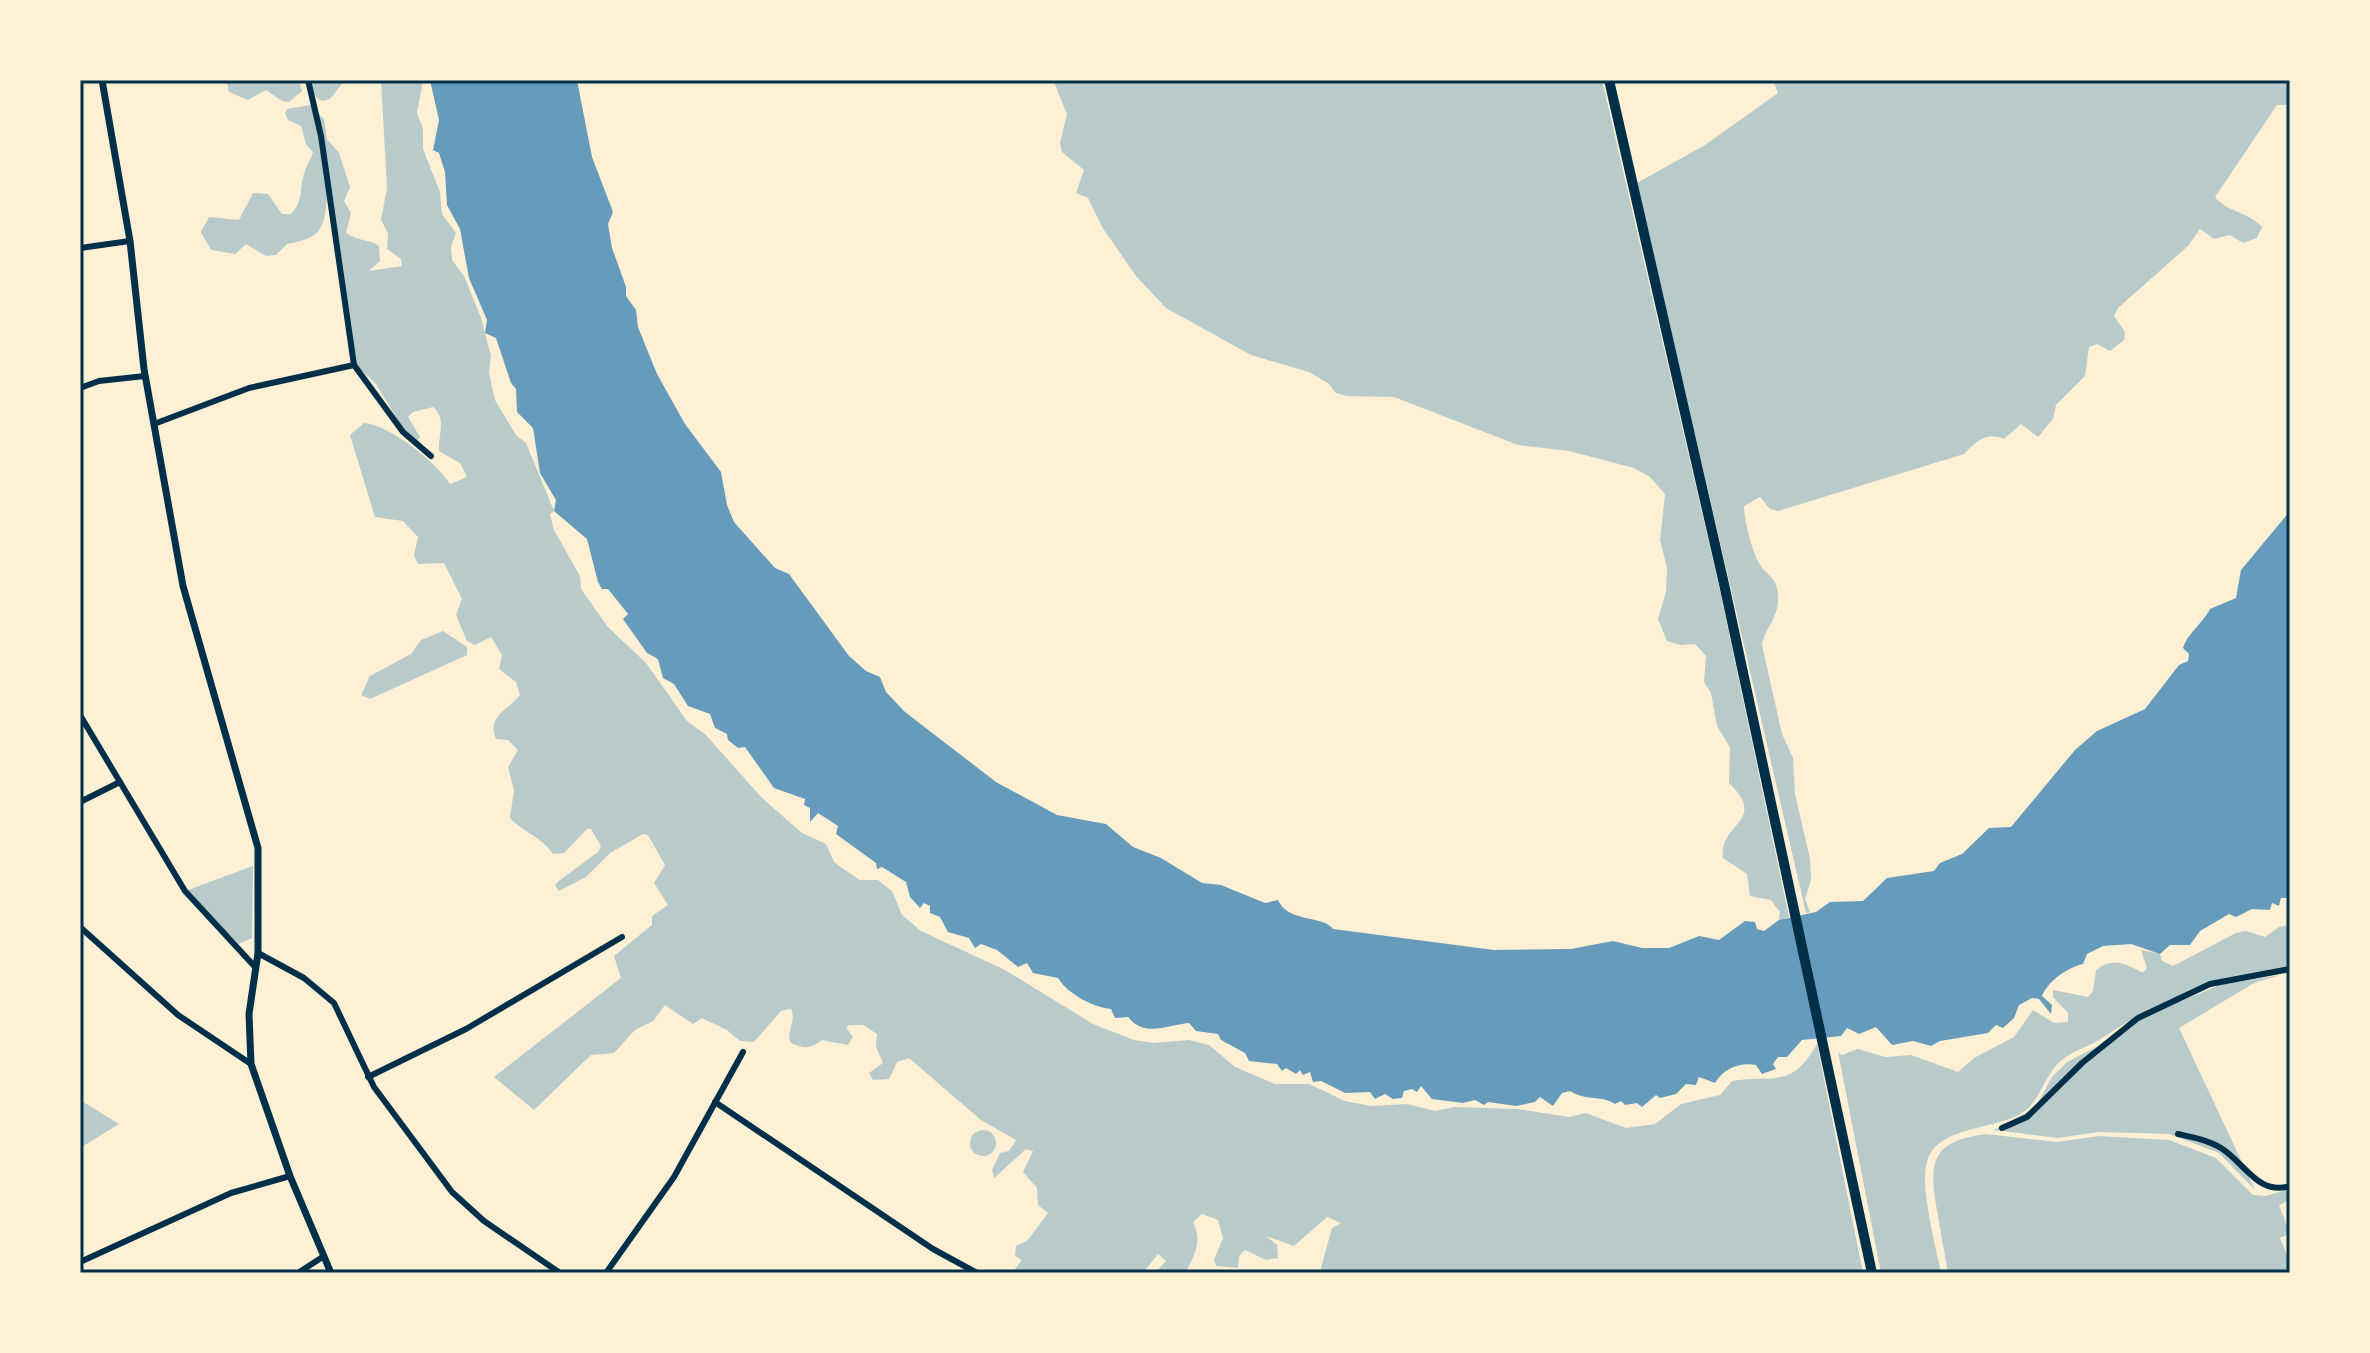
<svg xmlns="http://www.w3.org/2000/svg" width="2370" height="1353" font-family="Lato,sans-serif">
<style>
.green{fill:#b9caca}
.water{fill:#669bbc}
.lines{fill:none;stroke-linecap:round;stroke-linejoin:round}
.minor{stroke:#003049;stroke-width:6}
.tertiary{stroke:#003049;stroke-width:7}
.trunk{stroke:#003049;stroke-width:10}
.neatline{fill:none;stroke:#003049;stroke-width:3}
</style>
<rect width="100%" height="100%" fill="#fdf0d5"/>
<g class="green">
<path d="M 230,80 L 299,80 L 302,91 L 289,102 L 282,101 L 266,90 L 248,100 L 229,92 L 227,84 Z"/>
<path d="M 308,80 L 345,80 L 330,99 L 322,101 L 316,97 Z"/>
<path d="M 381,80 L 423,80 L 417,113 L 423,129 L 423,149 L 440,192 L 442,214 L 456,233 L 451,247 L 452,260 L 464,276 L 481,318 L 491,356 L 489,373 L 495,400 L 516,435 L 526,443 L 554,511 L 550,514 L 554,530 L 580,576 L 581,589 L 608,627 L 646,663 L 687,721 L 705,734 L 762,798 L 802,833 L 826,844 L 834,862 L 842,868 L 860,880 L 878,880 L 892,891 L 902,915 L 921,931 L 1005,970 L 1093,1024 L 1134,1040 L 1153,1043 L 1189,1040 L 1209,1045 L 1235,1067 L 1275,1084 L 1309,1084 L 1345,1101 L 1371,1106 L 1407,1104 L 1435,1111 L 1455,1107 L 1518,1109 L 1569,1117 L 1586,1113 L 1626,1128 L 1655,1124 L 1681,1104 L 1720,1095 L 1732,1081 C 1774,1074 1791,1090 1817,1044 L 1863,1273 L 1358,1273 L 1349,1270 L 1323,1273 L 1321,1268 L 1332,1228 L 1341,1223 L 1327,1217 L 1294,1246 L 1266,1236 L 1277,1245 L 1278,1258 L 1266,1260 L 1245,1250 L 1239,1256 L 1238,1268 L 1216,1266 L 1214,1260 L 1223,1238 L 1218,1220 L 1202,1214 L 1193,1222 C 1203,1242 1194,1254 1186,1273 L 1155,1273 L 1166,1261 L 1158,1254 L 1143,1273 L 1012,1273 L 1022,1260 L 1015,1256 L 1016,1246 L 1027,1241 L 1048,1213 L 1038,1205 L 1037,1188 L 1023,1172 L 1033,1151 L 1026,1149 L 994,1178 L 992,1170 L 1000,1153 L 1009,1151 L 1016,1140 L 981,1120 L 909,1058 L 897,1062 L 889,1079 L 873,1080 L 869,1073 L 883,1063 L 876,1047 L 877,1034 L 863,1025 L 848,1025 L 847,1029 L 853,1037 L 848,1045 L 822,1040 C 810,1049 804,1049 791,1043 C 785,1033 797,1021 791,1009 L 781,1011 L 754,1042 L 740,1041 L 727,1030 L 702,1018 L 693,1024 L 665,1005 L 653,1021 L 635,1030 L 614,1053 L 591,1055 L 534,1110 L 494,1077 L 621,978 L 614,956 L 652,925 L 652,916 L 668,905 L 654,883 L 665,865 L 648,835 L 643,834 L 610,853 L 586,877 L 559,891 L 555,885 L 560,880 L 598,852 L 601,846 L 591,829 L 587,829 L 564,853 L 553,854 C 542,837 524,833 510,818 L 514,790 L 508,767 L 518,750 L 508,740 L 496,739 C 486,715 509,710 520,695 L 516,682 L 499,669 L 502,655 L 491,637 L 475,645 L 467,641 L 456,615 L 462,599 L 444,563 L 418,564 L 414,555 L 418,537 L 403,521 L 375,517 L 350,435 L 364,423 C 390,425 437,463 450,484 L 467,477 L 460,463 L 439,451 C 438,435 447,419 433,407 L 413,412 L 408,417 L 420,437 L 417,441 L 410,440 L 376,384 L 358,367 L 352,368 L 344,275 L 332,197 L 327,198 C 324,231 320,238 287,244 L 276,255 L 266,256 L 246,244 L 235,254 L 211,250 L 201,232 L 209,217 L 239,220 L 253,193 L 268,194 L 282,214 L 291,214 C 305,200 298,188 305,171 C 307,164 311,159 313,152 L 306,144 L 301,126 L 288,120 L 285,113 L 287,109 L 310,105 L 324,119 L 327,139 L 339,153 L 350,187 L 344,201 L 351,213 L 346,233 C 360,242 370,239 379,246 L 380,261 L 369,271 L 402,266 L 401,259 L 387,249 L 388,233 L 381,220 L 387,188 Z"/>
<path d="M 1053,80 L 1602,80 L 1720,591 L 1789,917 L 1779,920 L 1780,912 L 1771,900 L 1750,896 L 1747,874 L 1723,858 C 1718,823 1769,822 1729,783 L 1730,747 L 1717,726 L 1711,693 L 1704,682 L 1706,656 L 1695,644 L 1680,645 L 1667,641 L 1658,619 L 1666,592 L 1667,568 L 1660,540 L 1665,494 L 1650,477 L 1634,468 L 1569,451 L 1518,445 L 1394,397 L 1347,396 L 1336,393 L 1328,383 L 1309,372 L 1251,355 L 1166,308 L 1136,276 L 1102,227 L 1088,198 L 1076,193 L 1084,170 L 1062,152 L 1060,143 L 1067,114 Z"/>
<path d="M 1773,80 L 2290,80 L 2290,105 L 2277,105 L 2215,197 C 2227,212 2248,212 2262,227 L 2257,238 L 2243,243 L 2230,235 L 2214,239 L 2200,229 L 2188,246 L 2118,308 L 2114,316 L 2125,332 L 2124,340 L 2110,351 L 2097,344 L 2089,347 L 2085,376 L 2056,405 L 2053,419 L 2038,437 L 2021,424 L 2004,439 C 1986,431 1976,442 1964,454 L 1778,511 L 1770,509 L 1760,497 L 1744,506 C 1744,521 1754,562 1765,571 C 1774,580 1778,583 1778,598 C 1779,617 1765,628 1762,645 L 1782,734 L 1793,758 L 1795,794 L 1810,859 L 1811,880 L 1805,899 L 1810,912 L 1806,913 L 1637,183 L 1705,145 L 1778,93 Z"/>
<path d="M 443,631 L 467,647 L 467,655 L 370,699 L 361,695 L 370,676 L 411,654 L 421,640 Z"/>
<path d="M 253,866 L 252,938 L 239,944 L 201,908 L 188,890 Z"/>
<path d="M 2290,925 L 2290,967 C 2210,985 2168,994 2099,1040 C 2087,1047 2073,1051 2062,1060 C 2044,1074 2041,1101 2022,1113 C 1997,1129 1946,1126 1930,1154 C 1916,1177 1936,1245 1941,1273 L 1881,1273 L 1838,1052 L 1842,1055 L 1858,1049 L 1885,1057 L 1911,1055 L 1958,1072 L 1974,1058 L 2014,1037 L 2033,1010 L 2054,1023 L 2068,1022 L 2068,1013 L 2053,997 L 2053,990 L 2088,997 L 2093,991 L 2096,970 C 2114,956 2126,964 2143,973 L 2147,968 L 2141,950 L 2160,954 L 2162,961 L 2173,966 L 2236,933 L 2246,931 L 2265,937 L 2279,927 Z"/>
<path d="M 2280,975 L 2254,983 L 2179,1028 L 2255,1190 L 2219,1153 L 2169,1134 L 2099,1132 L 2057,1138 L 1994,1130 L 2035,1108 L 2052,1077 L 2067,1062 L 2098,1046 L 2133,1021 L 2220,985 Z"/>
<path d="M 80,1100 L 119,1124 L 80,1148 Z"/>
<circle cx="983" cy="1143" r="13"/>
<path d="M 1986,1134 L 2057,1142 L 2100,1136 L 2169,1140 L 2216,1158 L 2253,1195 L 2266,1196 L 2290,1189 L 2290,1200 L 2279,1205 L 2290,1234 L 2280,1238 L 2290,1261 L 2290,1273 L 1948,1273 C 1944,1250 1940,1228 1936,1205 C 1928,1157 1936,1141 1986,1134 Z"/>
</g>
<path class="water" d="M 430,80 L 577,80 L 592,157 L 613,212 L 608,224 L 612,248 L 626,287 L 626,296 L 636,310 L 638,327 L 657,374 L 685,424 L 721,472 L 727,505 L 734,522 L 775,568 L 789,574 L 849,656 L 866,671 L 880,677 L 886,692 L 905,712 L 996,782 L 1057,815 L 1106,824 L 1133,847 L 1161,858 L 1202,883 L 1221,885 L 1265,903 L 1278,900 C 1288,923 1323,915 1333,929 L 1494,950 L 1571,949 L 1613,941 L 1642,948 L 1669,948 L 1699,936 L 1719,940 L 1745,921 L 1755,922 L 1757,929 L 1764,931 L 1779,920 L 1816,912 L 1830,902 L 1863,901 L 1887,878 L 1934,871 L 1940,863 L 1962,854 L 1989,828 L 2011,827 L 2075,750 L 2097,731 L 2145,709 L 2179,665 L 2188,661 L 2189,654 L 2183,648 C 2187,634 2202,624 2210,609 L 2236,598 L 2241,570 L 2290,511 L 2290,898 L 2281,898 L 2279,906 L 2272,903 L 2270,910 L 2252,909 L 2236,917 L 2229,914 L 2200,931 L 2190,945 L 2170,945 L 2160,954 L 2131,944 L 2103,946 L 2087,954 L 2083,964 C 2067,968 2049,980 2042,996 L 2052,1005 L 2051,1014 L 2039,999 L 2032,998 L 2019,1005 L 2014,1018 L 2003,1028 L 1996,1025 L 1988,1033 L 1940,1041 L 1931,1046 L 1913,1041 L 1892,1045 L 1876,1027 L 1859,1034 L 1847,1028 L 1841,1036 L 1802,1040 L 1787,1057 L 1778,1057 L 1773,1064 L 1776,1069 L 1762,1074 L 1756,1065 C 1739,1062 1723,1069 1715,1083 L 1699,1077 L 1696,1085 L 1686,1084 L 1676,1094 L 1660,1098 L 1656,1095 L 1642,1107 L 1637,1103 L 1625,1105 L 1621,1101 L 1615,1104 C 1601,1095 1586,1101 1570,1091 L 1562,1093 L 1553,1106 L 1540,1097 L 1535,1102 L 1516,1106 L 1488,1102 L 1484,1105 L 1475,1100 L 1463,1103 L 1432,1099 L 1421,1086 L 1417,1092 L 1412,1089 L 1404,1091 L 1402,1098 L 1393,1099 L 1385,1094 L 1375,1099 L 1370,1092 L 1345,1093 L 1321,1081 L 1313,1082 L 1310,1072 L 1303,1075 L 1300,1070 L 1296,1074 L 1286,1068 L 1282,1071 L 1277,1064 L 1249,1061 L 1245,1053 L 1221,1040 L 1218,1034 L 1196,1031 L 1189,1023 C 1167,1025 1145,1038 1128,1017 L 1115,1018 L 1111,1009 C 1092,1007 1067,993 1058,978 L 1033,973 L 1027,963 L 1018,967 L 997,950 L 981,944 L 975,948 L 969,938 L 948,932 L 940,917 L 930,913 L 930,906 L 924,903 L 920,908 L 910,897 L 906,882 L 882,867 L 877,869 L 876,863 L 836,834 L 838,826 L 818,813 L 810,822 L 810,808 L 804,805 L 805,799 L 774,788 L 745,747 L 738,748 L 728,740 L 727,734 L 715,728 L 710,714 L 688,706 L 674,684 L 663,678 L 658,659 L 647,653 L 623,619 L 628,614 L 608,589 L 602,589 L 598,582 L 587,539 L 554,511 L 556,500 L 540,473 L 533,428 L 517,412 L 516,389 L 511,383 L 496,338 L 485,333 L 487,320 L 469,278 L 460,229 L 447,205 L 445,172 L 439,153 L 433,150 L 439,120 Z"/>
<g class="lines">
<g class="minor">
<path d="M 308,80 L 321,136 L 354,365"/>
<path d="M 80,248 L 130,241"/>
<path d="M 80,388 L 99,381 L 145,376"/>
<path d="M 154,424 L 249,388 L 354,365 L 403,432 L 431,456"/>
<path d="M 80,715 L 185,891 L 256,968"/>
<path d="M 80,802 L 120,782"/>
<path d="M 80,927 L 178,1015 L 251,1064"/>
<path d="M 258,953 L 304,978 L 334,1003 L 374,1087 L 452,1192 L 484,1221 L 560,1273"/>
<path d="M 368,1077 L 466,1029 L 622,937"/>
<path d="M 715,1102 L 933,1249 L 977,1273"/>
<path d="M 2002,1128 L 2027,1117 L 2082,1063 L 2138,1018 L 2210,984 L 2290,969"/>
<path d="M 2178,1134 C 2192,1137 2208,1140 2221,1148 C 2245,1163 2258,1196 2290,1186"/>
<path d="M 80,1262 L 231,1193 L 290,1176"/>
<path d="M 298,1273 L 324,1256"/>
<path d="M 606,1273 L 674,1177 L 743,1052"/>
</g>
<path class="tertiary" d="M 102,80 L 130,241 L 144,369 L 183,586 L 258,848 L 258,953 L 249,1014 L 251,1064 L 290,1176 L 331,1273"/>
<path class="trunk" d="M 1609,80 L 1724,584 L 1872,1273"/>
</g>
<rect width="2370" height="1353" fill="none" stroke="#fdf0d5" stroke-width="164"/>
<rect x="82" y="82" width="2206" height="1189" class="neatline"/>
</svg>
